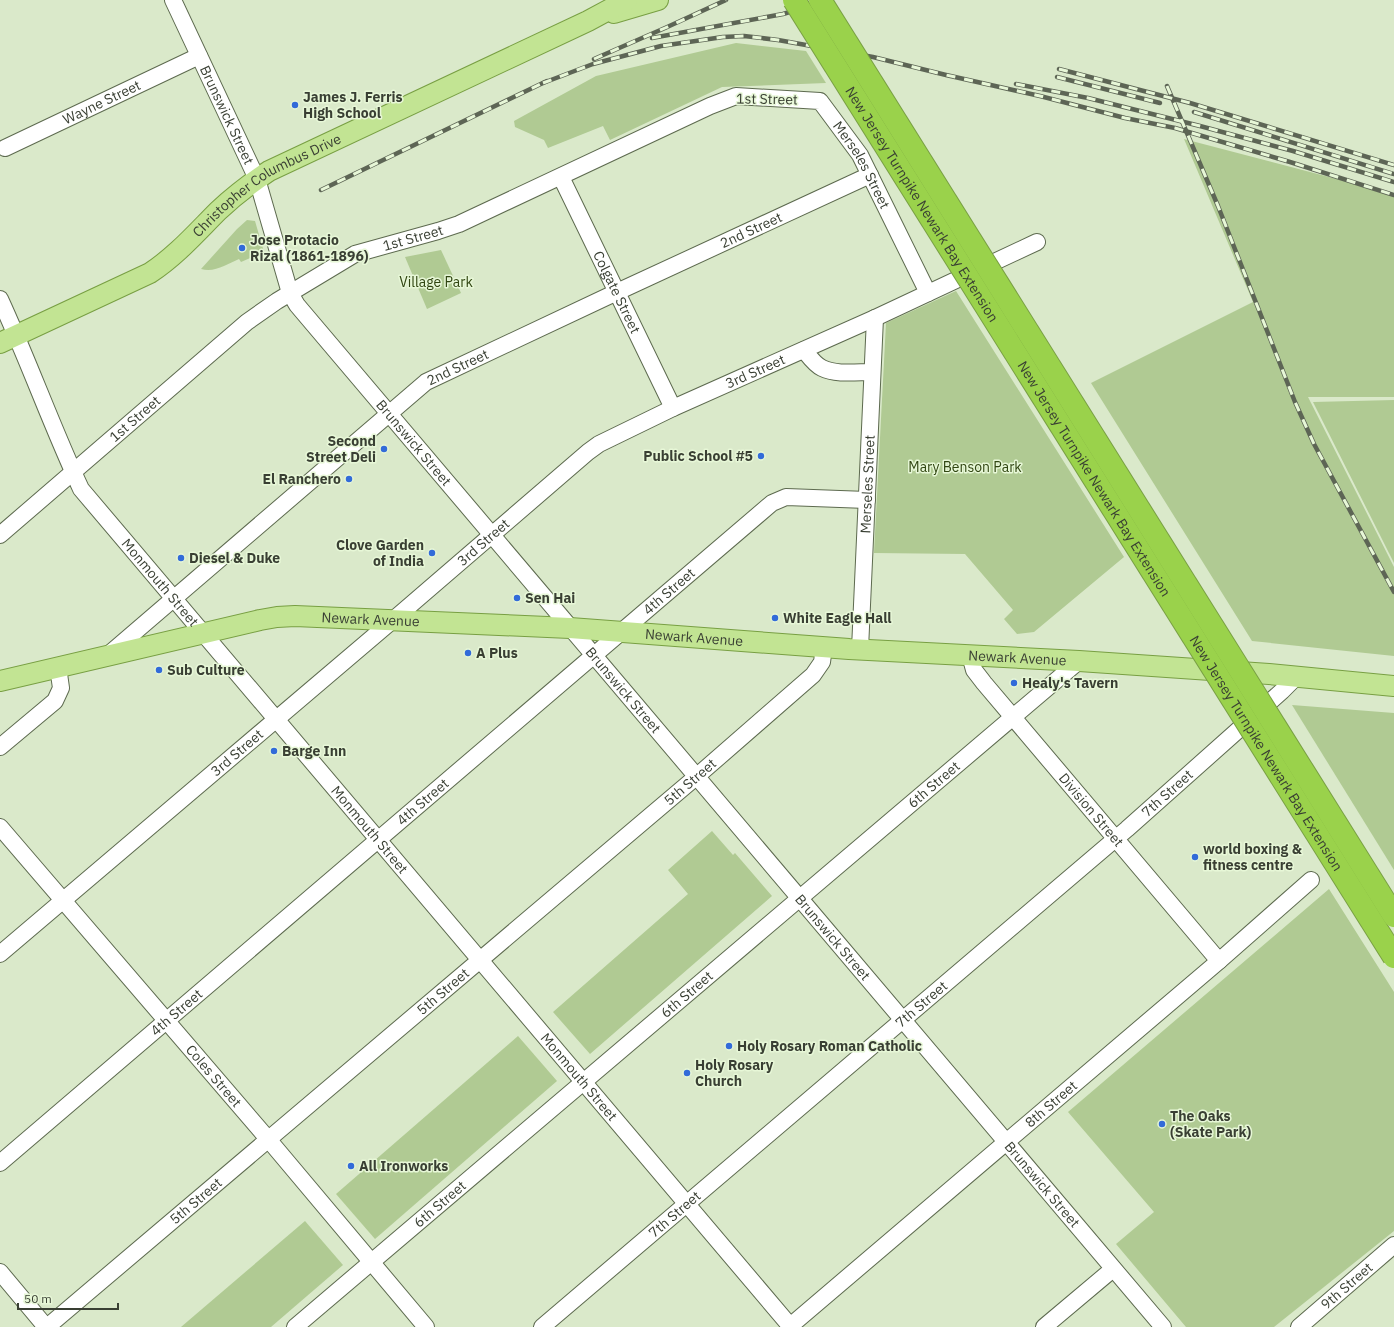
<svg xmlns="http://www.w3.org/2000/svg" width="1394" height="1327" font-family="'IBM Plex Sans',sans-serif">
<style>
.green{fill:#b0ca93}
.lines{fill:none;stroke-linecap:round;stroke-linejoin:round}
.minor-casing{stroke:#5d6a4f;stroke-width:18}
.major-casing{stroke:#789f43;stroke-width:22}
.minor{stroke:#fff;stroke-width:16}
.major{stroke:#c2e493;stroke-width:20}
.rail-casing{stroke:#5d6555;stroke-width:4.5}
.rail{stroke:#e7f7d7;stroke-width:3;stroke-dasharray:9;stroke-linecap:butt}
.highway-bridge-casing{stroke:#789f43;stroke-width:24;stroke-linecap:butt}
.highway-bridge{stroke:#9ad24b;stroke-width:22}
.poi-dot{fill:#326bd9;stroke:#e7f7d7;stroke-width:1.5}
.labels{text-anchor:middle;dominant-baseline:central;stroke-width:3;stroke-linejoin:round;paint-order:stroke}
.poi-label{font-size:14px;font-weight:bold;fill:#393f33;stroke:#e7f7d7;text-anchor:start}
.street-label{font-size:14px;fill:#393f33;stroke:#e7f7d7}
.park-label{font-size:14px;fill:#304511;stroke:#e7f7d7}
</style>
<rect width="100%" height="100%" fill="#dae9ca"/>
<g class="green">
<path d="M 736,43 L 806,51 L 826,83 L 722,87 L 610,140 L 603,126 L 548,148 L 544,140 L 515,127 L 514,121 L 596,76 Z"/>
<path d="M 1184,139 L 1394,194 L 1394,397 L 1308,397 L 1394,567 L 1394,656 L 1252,641 L 1091,383 L 1253,302 Z"/>
<path d="M 247,220 L 255,221 L 264,252 L 241,262 L 239,259 C 227,264 215,273 201,269 L 237,229 Z"/>
<path d="M 441,250 L 461,293 L 427,309 L 405,257 Z"/>
<path d="M 956,291 L 1124,557 L 1034,632 L 1017,634 L 1004,619 L 1013,610 L 965,554 L 874,553 L 886,323 Z"/>
<path d="M 1394,400 L 1394,563 L 1313,402 Z"/>
<path d="M 1292,705 L 1394,713 L 1394,870 Z"/>
<path d="M 712,831 L 733,855 L 735,853 L 772,896 L 590,1054 L 553,1012 L 688,894 L 668,870 Z"/>
<path d="M 1329,889 L 1394,992 L 1394,1231 L 1274,1327 L 1186,1327 L 1116,1244 L 1154,1212 L 1068,1112 Z"/>
<path d="M 518,1036 L 557,1081 L 375,1239 L 336,1194 Z"/>
<path d="M 305,1221 L 343,1265 L 271,1327 L 181,1327 Z"/>
</g>
<g class="lines">
<defs>
<g id="minor">
<path id="s1" d="M 173,0 L 257,179 L 290,293 L 297,305 L 1163,1327"/>
<path id="s2" d="M 5,148 L 199,56"/>
<path id="s3" d="M 561,177 L 673,408"/>
<path id="s4" d="M 0,299 C 29,362 52,427 81,489 L 791,1327"/>
<path d="M 804,350 C 809,356 814,364 822,368 C 836,375 857,372 872,372"/>
<path id="s5" d="M 0,535 L 247,322 L 277,301 L 355,254 L 438,231 L 459,224 L 710,106 L 736,96 L 820,101 L 860,155 L 928,293"/>
<path id="s6" d="M 860,649 L 875,318"/>
<path id="s7" d="M 108,655 L 426,382 L 617,292 L 870,175"/>
<path id="s8" d="M 970,655 L 974,670 L 984,683 L 1219,961"/>
<path d="M 0,747 L 55,701 L 61,688 L 58,667"/>
<path id="s9" d="M 0,827 L 268,1139 L 426,1327"/>
<path id="s10" d="M 0,954 L 393,620 L 588,452 L 599,444 L 673,408 L 875,318 L 1037,242"/>
<path id="s11" d="M 0,1163 L 772,503 L 786,497 L 867,500"/>
<path d="M 0,1272 L 46,1327"/>
<path id="s12" d="M 47,1327 L 696,777 L 813,675 L 822,662 L 824,647"/>
<path id="s13" d="M 295,1327 L 1079,661"/>
<path id="s14" d="M 542,1327 L 1127,829 L 1282,691 L 1296,677"/>
<path id="s15" d="M 789,1327 L 1219,961 L 1311,880"/>
<path d="M 1044,1327 L 1113,1269"/>
<path id="s16" d="M 1299,1327 L 1394,1245"/>
</g>
<g id="major">
<path d="M 614,13 L 658,0"/>
<path id="s17" d="M 0,343 L 150,273 C 176,256 196,233 218,211 C 234,196 251,183 269,171 L 588,21 L 627,0"/>
<path id="s18" d="M 0,681 L 260,620 L 277,617 L 295,616 L 570,628 L 849,649 L 1079,661 L 1269,674 L 1394,686"/>
</g>
</defs>
<use href="#minor" class="minor-casing"/>
<use href="#major" class="major-casing"/>
<use href="#minor" class="minor"/>
<use href="#major" class="major"/>
<defs>
<g id="rail">
<path d="M 652,38 L 783,14 L 830,0"/>
<path d="M 594,59 L 665,28 L 726,0"/>
<path d="M 1059,69 L 1190,103 L 1394,165"/>
<path d="M 1057,77 L 1160,103"/>
<path d="M 543,83 L 593,64 L 661,46 L 723,37 L 744,36 L 778,40 L 873,57 L 946,75 L 1040,96 L 1125,118 L 1175,128 L 1290,162 L 1394,195"/>
<path d="M 1016,84 L 1088,98 L 1200,126 L 1293,151 L 1394,182"/>
<path d="M 1167,86 L 1218,206 L 1295,402 L 1314,444 L 1394,592"/>
<path d="M 1194,112 L 1394,174"/>
<path d="M 321,190 L 547,81"/>
</g>
</defs>
<use href="#rail" class="rail-casing"/>
<use href="#rail" class="rail"/>
<defs>
<g id="highway-bridge">
<path id="s19" d="M 794,0 L 1394,957"/>
<path d="M 820,0 L 1394,916"/>
</g>
</defs>
<use href="#highway-bridge" class="highway-bridge-casing"/>
<use href="#highway-bridge" class="highway-bridge"/>
</g>
<g class="poi-dot">
<circle cx="295" cy="105" r="4"/>
<circle cx="242" cy="248" r="4"/>
<circle cx="384" cy="449" r="4"/>
<circle cx="761" cy="456" r="4"/>
<circle cx="349" cy="479" r="4"/>
<circle cx="432" cy="553" r="4"/>
<circle cx="181" cy="558" r="4"/>
<circle cx="517" cy="598" r="4"/>
<circle cx="775" cy="618" r="4"/>
<circle cx="468" cy="653" r="4"/>
<circle cx="159" cy="670" r="4"/>
<circle cx="1014" cy="683" r="4"/>
<circle cx="274" cy="751" r="4"/>
<circle cx="1195" cy="857" r="4"/>
<circle cx="729" cy="1046" r="4"/>
<circle cx="687" cy="1073" r="4"/>
<circle cx="1162" cy="1124" r="4"/>
<circle cx="351" cy="1166" r="4"/>
</g>
<g class="labels">
<g class="poi-label">
<text x="303" y="97">James J. Ferris<tspan x="303" dy="16">High School</tspan></text>
<text x="250" y="240">Jose Protacio<tspan x="250" dy="16">Rizal (1861-1896)</tspan></text>
<text x="376" y="441" text-anchor="end">Second<tspan x="376" dy="16">Street Deli</tspan></text>
<text x="753" y="456" text-anchor="end">Public School #5</text>
<text x="341" y="479" text-anchor="end">El Ranchero</text>
<text x="424" y="545" text-anchor="end">Clove Garden<tspan x="424" dy="16">of India</tspan></text>
<text x="189" y="558">Diesel &amp; Duke</text>
<text x="525" y="598">Sen Hai</text>
<text x="783" y="618">White Eagle Hall</text>
<text x="476" y="653">A Plus</text>
<text x="167" y="670">Sub Culture</text>
<text x="1022" y="683">Healy's Tavern</text>
<text x="282" y="751">Barge Inn</text>
<text x="1203" y="849">world boxing &amp;<tspan x="1203" dy="16">fitness centre</tspan></text>
<text x="737" y="1046">Holy Rosary Roman Catholic</text>
<text x="695" y="1065">Holy Rosary<tspan x="695" dy="16">Church</tspan></text>
<text x="1170" y="1116">The Oaks<tspan x="1170" dy="16">(Skate Park)</tspan></text>
<text x="359" y="1166">All Ironworks</text>
</g>
<g class="street-label">
<text transform="translate(767 99) rotate(1)">1st Street</text>
<text stroke="none"><textPath href="#s2" startOffset="107">Wayne Street</textPath></text>
<text stroke="none"><textPath href="#s1" startOffset="127">Brunswick Street</textPath></text>
<text stroke="none"><textPath href="#s5" startOffset="1028">Merseles Street</textPath></text>
<text stroke="none"><textPath href="#s17" startOffset="313">Christopher Columbus Drive</textPath></text>
<text stroke="none"><textPath href="#s19" startOffset="241">New Jersey Turnpike Newark Bay Extension</textPath></text>
<text stroke="none"><textPath href="#s7" startOffset="778">2nd Street</textPath></text>
<text stroke="none"><textPath href="#s5" startOffset="514">1st Street</textPath></text>
<text stroke="none"><textPath href="#s3" startOffset="128">Colgate Street</textPath></text>
<text stroke="none"><textPath href="#s7" startOffset="454">2nd Street</textPath></text>
<text stroke="none"><textPath href="#s10" startOffset="959">3rd Street</textPath></text>
<text stroke="none"><textPath href="#s5" startOffset="178">1st Street</textPath></text>
<text stroke="none"><textPath href="#s1" startOffset="511">Brunswick Street</textPath></text>
<text stroke="none"><textPath href="#s19" startOffset="565">New Jersey Turnpike Newark Bay Extension</textPath></text>
<text stroke="none"><textPath href="#s6" startOffset="165">Merseles Street</textPath></text>
<text stroke="none"><textPath href="#s10" startOffset="635">3rd Street</textPath></text>
<text stroke="none"><textPath href="#s4" startOffset="329">Monmouth Street</textPath></text>
<text stroke="none"><textPath href="#s11" startOffset="880">4th Street</textPath></text>
<text stroke="none"><textPath href="#s18" startOffset="378">Newark Avenue</textPath></text>
<text stroke="none"><textPath href="#s18" startOffset="702">Newark Avenue</textPath></text>
<text stroke="none"><textPath href="#s18" startOffset="1026">Newark Avenue</textPath></text>
<text stroke="none"><textPath href="#s1" startOffset="835">Brunswick Street</textPath></text>
<text stroke="none"><textPath href="#s10" startOffset="311">3rd Street</textPath></text>
<text stroke="none"><textPath href="#s19" startOffset="889">New Jersey Turnpike Newark Bay Extension</textPath></text>
<text stroke="none"><textPath href="#s12" startOffset="843">5th Street</textPath></text>
<text stroke="none"><textPath href="#s13" startOffset="838">6th Street</textPath></text>
<text stroke="none"><textPath href="#s14" startOffset="822">7th Street</textPath></text>
<text stroke="none"><textPath href="#s11" startOffset="556">4th Street</textPath></text>
<text stroke="none"><textPath href="#s8" startOffset="198">Division Street</textPath></text>
<text stroke="none"><textPath href="#s4" startOffset="653">Monmouth Street</textPath></text>
<text stroke="none"><textPath href="#s1" startOffset="1159">Brunswick Street</textPath></text>
<text stroke="none"><textPath href="#s12" startOffset="519">5th Street</textPath></text>
<text stroke="none"><textPath href="#s13" startOffset="514">6th Street</textPath></text>
<text stroke="none"><textPath href="#s14" startOffset="498">7th Street</textPath></text>
<text stroke="none"><textPath href="#s11" startOffset="232">4th Street</textPath></text>
<text stroke="none"><textPath href="#s9" startOffset="328">Coles Street</textPath></text>
<text stroke="none"><textPath href="#s4" startOffset="977">Monmouth Street</textPath></text>
<text stroke="none"><textPath href="#s15" startOffset="344">8th Street</textPath></text>
<text stroke="none"><textPath href="#s1" startOffset="1483">Brunswick Street</textPath></text>
<text stroke="none"><textPath href="#s12" startOffset="195">5th Street</textPath></text>
<text stroke="none"><textPath href="#s13" startOffset="190">6th Street</textPath></text>
<text stroke="none"><textPath href="#s14" startOffset="174">7th Street</textPath></text>
<text stroke="none"><textPath href="#s16" startOffset="63">9th Street</textPath></text>
</g>
<g class="park-label">
<text x="436" y="282">Village Park</text>
<text x="965" y="467">Mary Benson Park</text>
</g>
</g>
<path d="M18 1303v6h100v-6" fill="none" stroke="#393f33" stroke-width="2"/>
<text x="24" y="1303" font-size="12" fill="#393f33" stroke="#e7f7d7" stroke-width="3" paint-order="stroke">50 m</text>
</svg>
